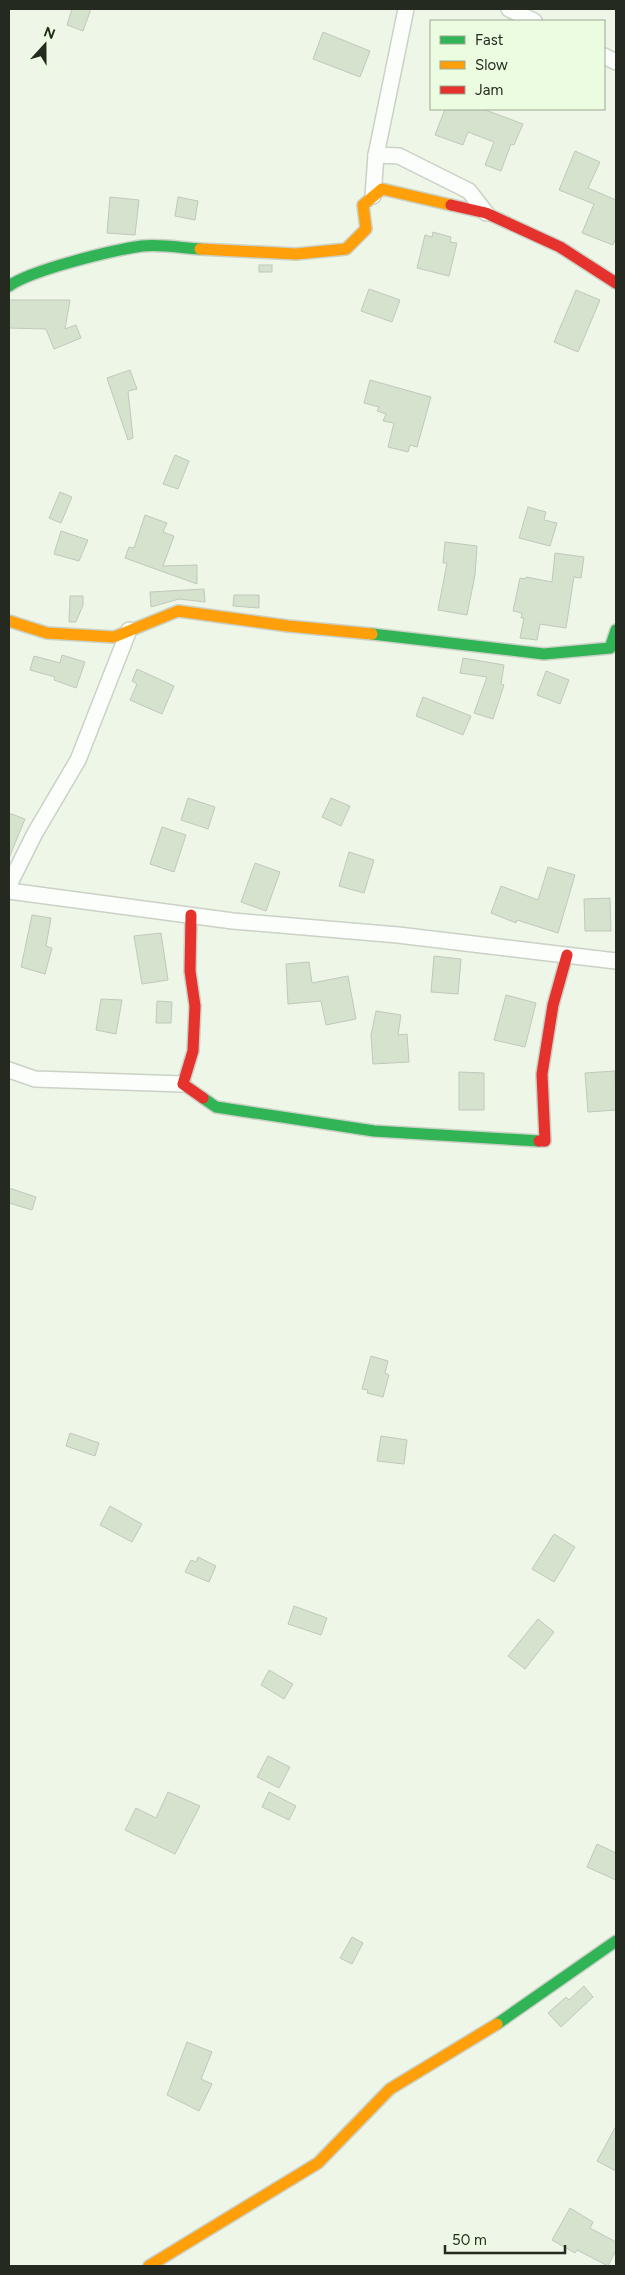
<svg xmlns="http://www.w3.org/2000/svg" width="625" height="2275" font-family="Figtree,sans-serif">
<style>
.building{fill:#d5e2cd;stroke:#c1c8bd}
.lines{fill:none;stroke-linecap:round;stroke-linejoin:round}
.street-casing{stroke:#cbd1c6;stroke-width:18}
.fast-casing{stroke:#cbd1c6;stroke-width:14}
.slow-casing{stroke:#cbd1c6;stroke-width:14}
.jam-casing{stroke:#cbd1c6;stroke-width:14}
.street{stroke:#fcfefb;stroke-width:15}
.fast{stroke:#30b455;stroke-width:11}
.slow{stroke:#ff9f0a;stroke-width:11}
.jam{stroke:#e5322d;stroke-width:11}
</style>
<rect width="100%" height="100%" fill="#edf6e7"/>
<g class="building">
<path d="M 72,9 L 91,9 L 83,31 L 67,25 Z"/>
<path d="M 323,32 L 370,51 L 360,77 L 313,59 Z"/>
<path d="M 445,109 L 483,109 L 523,124 L 514,145 L 511,144 L 501,171 L 485,165 L 494,142 L 468,132 L 463,145 L 435,135 Z"/>
<path d="M 575,151 L 600,162 L 588,188 L 616,200 L 616,237 L 613,245 L 582,233 L 594,204 L 559,190 Z"/>
<path d="M 110,197 L 139,200 L 135,235 L 107,233 Z"/>
<path d="M 178,197 L 198,201 L 195,220 L 175,216 Z"/>
<path d="M 433,232 L 451,237 L 450,242 L 457,243 L 449,276 L 417,268 L 425,235 L 432,237 Z"/>
<rect x="259" y="265" width="13" height="7"/>
<path d="M 369,289 L 400,300 L 392,322 L 361,311 Z"/>
<path d="M 576,290 L 600,300 L 578,352 L 554,342 Z"/>
<path d="M 9,300 L 70,300 L 65,329 L 76,325 L 81,338 L 54,349 L 46,329 L 9,328 Z"/>
<path d="M 130,370 L 137,389 L 128,391 L 133,438 L 128,440 L 107,378 Z"/>
<path d="M 370,380 L 431,397 L 417,447 L 410,445 L 408,452 L 388,447 L 394,423 L 383,421 L 386,414 L 377,411 L 379,407 L 364,403 Z"/>
<path d="M 175,455 L 189,461 L 178,489 L 163,484 Z"/>
<path d="M 60,492 L 72,497 L 61,523 L 49,518 Z"/>
<path d="M 528,507 L 546,512 L 544,520 L 557,523 L 550,546 L 519,538 Z"/>
<path d="M 145,515 L 167,523 L 163,532 L 174,536 L 163,566 L 197,565 L 197,584 L 125,558 L 129,547 L 134,548 Z"/>
<path d="M 61,531 L 88,540 L 79,561 L 54,554 Z"/>
<path d="M 445,542 L 477,546 L 475,575 L 467,615 L 438,610 L 447,563 L 443,563 Z"/>
<path d="M 555,553 L 584,557 L 581,578 L 574,577 L 566,628 L 540,624 L 537,640 L 520,638 L 524,618 L 521,618 L 522,613 L 513,611 L 520,578 L 526,579 L 526,577 L 552,582 Z"/>
<path d="M 204,589 L 205,602 L 179,599 L 151,607 L 150,592 Z"/>
<path d="M 234,595 L 259,595 L 259,608 L 233,606 Z"/>
<path d="M 70,596 L 83,596 L 83,605 L 76,622 L 69,622 Z"/>
<path d="M 62,655 L 85,662 L 76,688 L 54,680 L 55,677 L 30,670 L 34,656 L 60,663 Z"/>
<path d="M 463,658 L 504,665 L 501,684 L 504,685 L 493,719 L 474,713 L 487,677 L 460,673 Z"/>
<path d="M 137,669 L 174,686 L 162,714 L 130,700 L 137,684 L 132,681 Z"/>
<path d="M 546,671 L 569,680 L 560,704 L 537,695 Z"/>
<path d="M 423,697 L 471,716 L 463,735 L 416,716 Z"/>
<path d="M 188,798 L 215,807 L 208,829 L 181,820 Z"/>
<path d="M 331,798 L 350,806 L 341,826 L 322,817 Z"/>
<path d="M 9,813 L 25,819 L 9,858 Z"/>
<path d="M 162,827 L 186,835 L 174,872 L 150,864 Z"/>
<path d="M 349,852 L 374,860 L 364,893 L 339,886 Z"/>
<path d="M 255,863 L 280,872 L 266,911 L 241,902 Z"/>
<path d="M 548,867 L 575,875 L 558,933 L 517,920 L 516,923 L 491,913 L 501,886 L 538,900 Z"/>
<path d="M 610,898 L 611,931 L 585,931 L 584,899 Z"/>
<path d="M 32,915 L 51,918 L 46,946 L 52,948 L 45,974 L 21,967 Z"/>
<path d="M 161,933 L 168,980 L 142,984 L 134,936 Z"/>
<path d="M 434,956 L 461,959 L 458,994 L 431,992 Z"/>
<path d="M 309,962 L 312,983 L 348,976 L 356,1019 L 326,1025 L 321,1001 L 288,1004 L 286,964 Z"/>
<path d="M 506,995 L 536,1003 L 525,1047 L 494,1040 Z"/>
<path d="M 101,999 L 122,1000 L 116,1034 L 96,1030 Z"/>
<path d="M 157,1001 L 172,1002 L 171,1023 L 156,1023 Z"/>
<path d="M 376,1011 L 401,1015 L 398,1035 L 407,1034 L 409,1062 L 373,1064 L 371,1035 Z"/>
<path d="M 615,1071 L 616,1110 L 588,1112 L 585,1073 Z"/>
<path d="M 459,1072 L 484,1073 L 484,1110 L 459,1110 Z"/>
<path d="M 9,1188 L 36,1197 L 32,1210 L 9,1203 Z"/>
<path d="M 371,1356 L 388,1361 L 385,1373 L 389,1375 L 383,1397 L 367,1393 L 368,1390 L 362,1389 Z"/>
<path d="M 70,1433 L 99,1443 L 95,1456 L 66,1446 Z"/>
<path d="M 381,1436 L 407,1440 L 404,1464 L 377,1461 Z"/>
<path d="M 110,1506 L 142,1524 L 132,1542 L 100,1525 Z"/>
<path d="M 554,1534 L 575,1547 L 554,1582 L 532,1569 Z"/>
<path d="M 198,1557 L 216,1566 L 209,1582 L 185,1572 L 191,1560 L 196,1562 Z"/>
<path d="M 294,1606 L 327,1618 L 321,1635 L 288,1624 Z"/>
<path d="M 538,1619 L 554,1632 L 525,1669 L 508,1656 Z"/>
<path d="M 269,1670 L 293,1684 L 284,1699 L 261,1685 Z"/>
<path d="M 268,1756 L 290,1767 L 279,1788 L 257,1777 Z"/>
<path d="M 168,1792 L 200,1806 L 175,1854 L 125,1830 L 136,1808 L 156,1818 Z"/>
<path d="M 269,1792 L 296,1806 L 289,1820 L 262,1807 Z"/>
<path d="M 597,1844 L 616,1853 L 616,1880 L 587,1867 Z"/>
<path d="M 352,1937 L 363,1943 L 352,1964 L 340,1958 Z"/>
<path d="M 584,1986 L 593,1997 L 561,2027 L 548,2013 L 566,1997 L 569,2000 Z"/>
<path d="M 187,2042 L 212,2052 L 201,2079 L 212,2084 L 199,2111 L 167,2095 Z"/>
<path d="M 616,2126 L 616,2171 L 597,2161 Z"/>
<path d="M 570,2208 L 593,2222 L 590,2228 L 616,2242 L 616,2250 L 608,2266 L 577,2250 L 575,2253 L 552,2240 Z"/>
</g>
<g class="lines">
<defs>
<g id="street">
<path d="M 509,9 L 534,21"/>
<path d="M 604,56 L 616,62"/>
<path d="M 376,155 L 399,156 L 469,191 L 486,213"/>
<path d="M 373,196 L 376,155 L 406,9"/>
<path d="M 9,885 L 35,833 L 78,760 L 129,630"/>
<path d="M 9,891 L 233,921 L 398,935 L 616,961"/>
<path d="M 9,1070 L 35,1079 L 183,1084"/>
</g>
<g id="fast">
<path d="M 9,286 C 31,270 113,250 142,246 C 161,244 182,248 200,249"/>
<path d="M 372,634 L 544,654 L 610,648 L 616,630"/>
<path d="M 203,1098 L 216,1107 L 374,1131 L 539,1141"/>
<path d="M 497,2024 L 616,1941"/>
</g>
<g id="slow">
<path d="M 200,249 L 296,254 L 346,249 L 366,229 L 363,205 L 382,189 L 451,205"/>
<path d="M 9,621 L 47,633 L 114,637 L 178,611 L 288,626 L 372,634"/>
<path d="M 149,2266 L 318,2163 L 390,2089 L 497,2024"/>
</g>
<g id="jam">
<path d="M 451,205 L 486,213 L 560,247 L 616,283"/>
<path d="M 191,915 L 190,971 L 195,1006 L 193,1051 L 183,1084 L 203,1098"/>
<path d="M 539,1141 L 545,1141 L 542,1074 L 553,1005 L 567,955"/>
</g>
</defs>
<use href="#street" class="street-casing"/>
<use href="#fast" class="fast-casing"/>
<use href="#slow" class="slow-casing"/>
<use href="#jam" class="jam-casing"/>
<use href="#street" class="street"/>
<use href="#fast" class="fast"/>
<use href="#slow" class="slow"/>
<use href="#jam" class="jam"/>
</g>
<rect width="625" height="2275" fill="none" stroke="#242a20" stroke-width="20"/>
<rect x="430" y="20" width="175" height="90" fill="#ecfce1" stroke="#9ca894"/>
<rect x="440" y="36" width="25" height="8" fill="#30b455" stroke="#9ca894"/>
<text x="475" y="45" font-size="15" fill="#242a20">Fast</text>
<rect x="440" y="61" width="25" height="8" fill="#ff9f0a" stroke="#9ca894"/>
<text x="475" y="70" font-size="15" fill="#242a20">Slow</text>
<rect x="440" y="86" width="25" height="8" fill="#e5322d" stroke="#9ca894"/>
<text x="475" y="95" font-size="15" fill="#242a20">Jam</text>
<g transform="translate(45 45) rotate(21)" stroke="#ecfce1" stroke-width="4" paint-order="stroke">
<path d="M0-4L9 19L0 12L-9 19Z" fill="#242a20"/>
<text y="-8" font-size="14" font-weight="bold" text-anchor="middle" fill="#242a20">N</text>
</g>
<path d="M445 2245v8h120v-8" fill="none" stroke="#242a20" stroke-width="2.5"/>
<text x="452" y="2245" font-size="15" fill="#242a20" stroke="#ecfce1" stroke-width="4" paint-order="stroke">50 m</text>
</svg>
